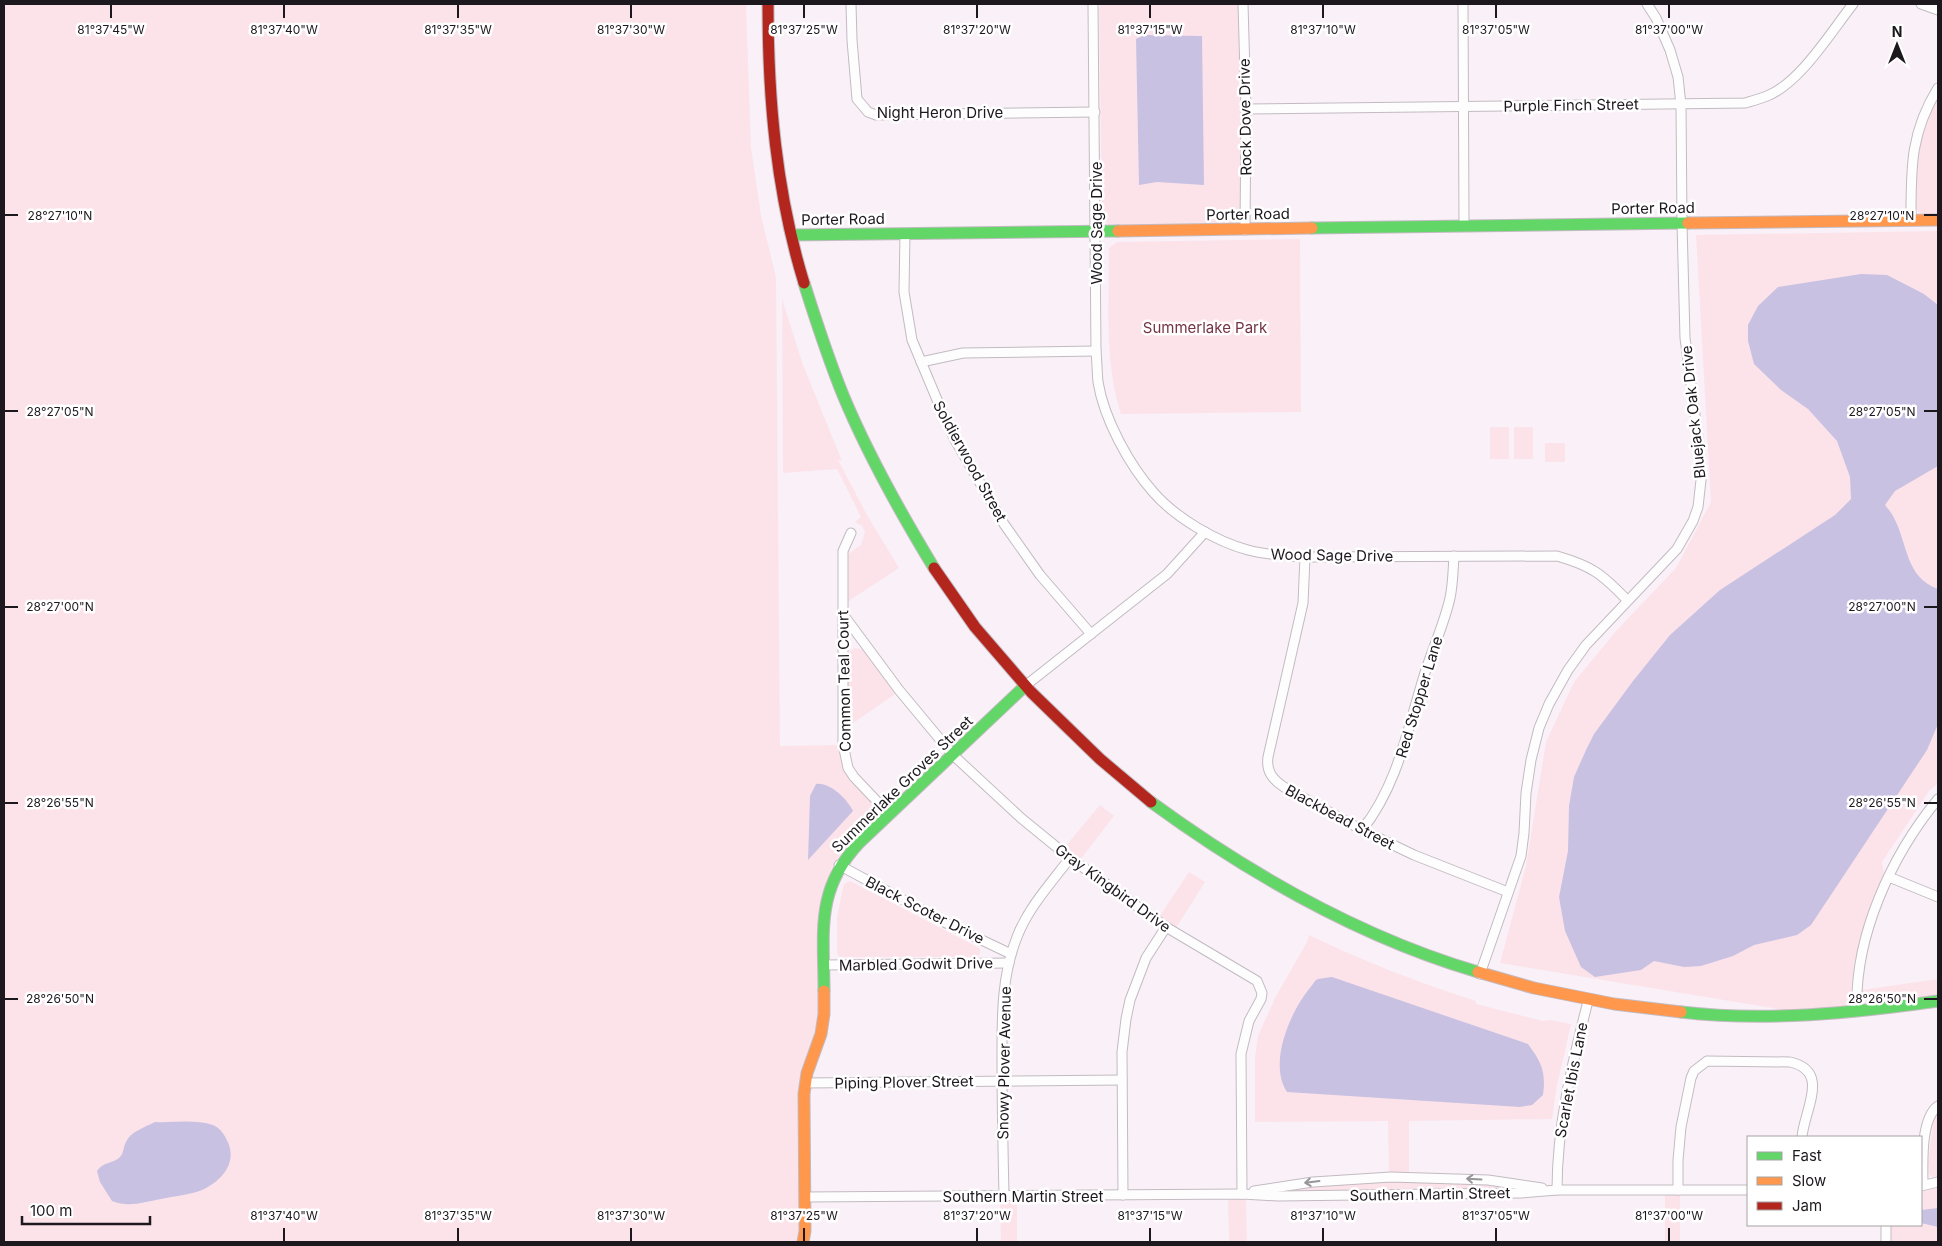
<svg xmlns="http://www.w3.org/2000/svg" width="1942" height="1246" font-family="Inter,sans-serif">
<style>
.green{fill:#fce3ea}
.water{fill:#c8c1e2}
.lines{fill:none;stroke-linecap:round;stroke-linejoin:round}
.street-casing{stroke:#c2bbc1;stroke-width:11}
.fast-casing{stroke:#c2bbc1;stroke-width:13}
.slow-casing{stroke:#c2bbc1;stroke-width:13}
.jam-casing{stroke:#c2bbc1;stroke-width:13}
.street{stroke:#fefdfe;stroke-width:9}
.fast{stroke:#63d668;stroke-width:11}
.slow{stroke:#ff974d;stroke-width:11}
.jam{stroke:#b3261e;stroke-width:11}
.oneway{stroke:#999699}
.ticks{fill:none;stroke:#1d181d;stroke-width:2}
.labels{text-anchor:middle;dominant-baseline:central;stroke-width:5;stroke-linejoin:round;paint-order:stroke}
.street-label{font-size:15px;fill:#1d181d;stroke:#fff}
.park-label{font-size:15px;fill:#753444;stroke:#fff}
.ticks-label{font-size:12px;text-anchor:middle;fill:#1d181d;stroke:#fff;stroke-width:5;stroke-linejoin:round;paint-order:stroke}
</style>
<rect width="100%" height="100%" fill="#faf0f8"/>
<g class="green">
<path d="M 4,4 L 746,4 L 751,148 L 761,215 L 776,278 L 780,746 L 838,745 L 841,763 L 845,773 L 877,809 L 875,817 L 847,844 L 831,869 L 819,1008 L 814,1039 L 798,1242 L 4,1242 Z"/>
<path d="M 1101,4 L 1238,4 L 1242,215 L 1239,222 L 1230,224 L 1111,225 L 1106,223 L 1102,218 L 1099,9 Z"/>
<path d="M 1938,97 L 1938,215 C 1929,215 1922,217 1916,209 C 1911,171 1920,129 1938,97 Z"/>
<path d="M 1938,231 L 1938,783 L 1929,791 L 1882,862 L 1884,874 L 1874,895 L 1863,930 L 1854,963 L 1850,1001 L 1843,1007 L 1790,1011 L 1500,963 L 1526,866 L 1546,742 L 1574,682 L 1617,630 L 1676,568 L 1711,502 L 1696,235 Z"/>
<path d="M 1300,239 L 1301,412 L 1121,414 C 1104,361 1109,304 1109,248 L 1117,242 Z"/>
<path d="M 782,299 L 803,365 L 842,461 L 838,460 L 867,515 L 899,568 L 847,602 L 848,554 L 861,545 L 865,532 L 862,526 L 855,522 L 861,517 L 837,469 L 783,473 Z"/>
<rect x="1490" y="427" width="19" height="32"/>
<rect x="1514" y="427" width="19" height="32"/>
<rect x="1545" y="443" width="20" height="19"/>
<path d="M 855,648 L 861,649 L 865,652 L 895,694 L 849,726 L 847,656 L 850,651 Z"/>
<path d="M 1100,805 L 1114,816 L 1080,860 L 1064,848 Z"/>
<path d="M 1189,872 L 1205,882 L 1176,928 L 1159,917 Z"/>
<path d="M 850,881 L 977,947 L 980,949 L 980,954 L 976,957 L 839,957 L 837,953 L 837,916 L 844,884 Z"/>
<path d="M 1309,935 C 1363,961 1419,983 1476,1001 L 1476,1004 L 1543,1021 L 1551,1020 L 1571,1024 L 1557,1086 L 1552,1119 L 1409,1121 L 1409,1173 L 1389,1174 L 1388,1121 L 1255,1122 L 1255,1057 L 1258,1036 L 1275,998 L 1307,942 Z"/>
<path d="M 1938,979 L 1938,996 L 1872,1005 C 1865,1003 1861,998 1861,990 Z"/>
<path d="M 1938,1112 L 1938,1177 L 1932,1177 L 1929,1174 L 1928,1162 L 1934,1117 Z"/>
<path d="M 1379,1180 L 1500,1184 L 1523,1190 L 1277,1193 L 1277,1189 Z"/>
<path d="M 1938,1188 L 1938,1242 L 1891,1242 L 1891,1225 L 1921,1225 L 1921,1192 Z"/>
<rect x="1665" y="1195" width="15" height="47"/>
<path d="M 1228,1199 L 1246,1199 L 1247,1241 L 1229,1241 Z"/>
<path d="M 1000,1201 L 1017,1201 L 1017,1242 L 1001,1242 Z"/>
</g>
<g class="water">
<path d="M 1144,35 L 1202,36 L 1204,185 L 1157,182 L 1139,185 L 1136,39 Z"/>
<path d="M 1861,274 L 1887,275 L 1924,294 L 1938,305 L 1938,466 L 1895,491 L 1885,505 C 1888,509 1892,513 1894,518 C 1908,544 1905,577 1938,589 L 1938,724 L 1927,750 L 1811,925 L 1797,935 L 1754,945 L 1733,956 L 1701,966 L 1684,967 L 1654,961 L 1641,970 L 1595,977 L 1581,967 L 1565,931 L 1559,897 L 1568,851 L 1569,806 L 1574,777 L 1586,750 L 1594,734 L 1633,681 L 1670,635 L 1720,590 L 1835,515 L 1851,499 L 1850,477 L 1837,441 L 1808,409 L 1781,390 L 1754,364 L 1748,341 L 1748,325 L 1758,306 L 1778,287 Z"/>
<path d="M 816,784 C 830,782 847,799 853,811 L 808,860 L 810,796 Z"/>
<path d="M 1332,977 L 1528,1044 C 1542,1063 1546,1072 1543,1095 L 1532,1105 L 1520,1107 L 1287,1092 C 1268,1063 1290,1013 1309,989 C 1311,987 1314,982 1316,980 C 1320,978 1327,978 1332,977 Z"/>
<path d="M 155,1122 C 174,1123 195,1119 213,1125 C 221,1128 226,1137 229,1145 C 236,1165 220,1182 202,1190 C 190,1195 174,1196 161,1199 C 144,1202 129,1208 112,1201 L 100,1182 L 97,1171 C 104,1161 113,1164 120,1157 C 124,1153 123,1147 126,1142 C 130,1132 145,1127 155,1122 Z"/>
<path d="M 1938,1208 L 1938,1227 L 1921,1223 L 1921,1210 Z"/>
</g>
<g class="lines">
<defs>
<g id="street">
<path d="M 851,4 L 852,40 L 857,99 L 868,112 L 876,115 L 1095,112"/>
<path d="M 1093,4 L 1096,351 C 1097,361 1097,372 1098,382 C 1104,419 1129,465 1154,493 C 1176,518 1217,542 1248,550 C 1266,555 1286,556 1305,557 L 1557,556 C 1592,566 1602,574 1627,600"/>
<path d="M 1243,4 L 1246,109 L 1245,230"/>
<path d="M 1463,4 L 1464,226"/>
<path d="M 1921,4 L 1938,10"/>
<path d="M 1246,109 L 1745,103 C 1752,101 1760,99 1767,96 C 1800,83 1831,32 1853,4"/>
<path d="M 1911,220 C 1911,169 1910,133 1938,88"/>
<path d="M 905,233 L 904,292 L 912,340 L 943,414 L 955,440 L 1004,524 L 1040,575 L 1091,634"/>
<path d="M 921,362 L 963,353 L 1096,351"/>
<path d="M 851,533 L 843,551 L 843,744 L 848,768 L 854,777 L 889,814"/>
<path d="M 1305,557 L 1303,603 L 1268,757 C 1266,771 1272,779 1284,787 L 1362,830 L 1414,855 L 1508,892"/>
<path d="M 842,613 L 899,690 L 953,755 L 1021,818 L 1070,858 L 1166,927 L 1257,981 L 1262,993 L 1261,999 L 1249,1021 L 1241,1054 L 1242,1194"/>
<path d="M 1025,686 L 1167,574 L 1205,532"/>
<path d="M 1362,830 C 1397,786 1407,732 1423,679 C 1431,652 1444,625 1450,598 C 1453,584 1453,570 1454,556"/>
<path d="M 839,865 L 944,922 L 1011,954"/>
<path d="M 1889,877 L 1938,897"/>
<path d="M 824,965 L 1009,963"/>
<path d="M 1480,974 L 1521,856 L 1524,833 L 1526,793 L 1531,760 L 1539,728 L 1549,704 L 1568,670 L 1586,645 L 1677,549 L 1693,521 L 1698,507 L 1701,480 L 1699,445 L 1685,338 L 1682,223 L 1681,105 L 1678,77 L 1670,50 L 1656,18 L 1647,4"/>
<path d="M 1857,1011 C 1854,937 1891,856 1938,799"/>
<path d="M 805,1083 L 1122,1080"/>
<path d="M 1923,1185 C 1923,1165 1920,1119 1938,1106"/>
<path d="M 1921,1186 L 1938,1182"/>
<path d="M 1557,1190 C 1557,1125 1572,1064 1588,1001"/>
<path d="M 1678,1190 L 1678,1160 L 1681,1127 L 1691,1078 L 1694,1071 L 1707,1061 L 1790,1062 C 1831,1071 1804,1110 1802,1137"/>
<path d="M 1254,1191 L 1313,1182 L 1391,1177 L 1488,1180 L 1542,1188"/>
<path d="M 1123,1195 L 1122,1052 L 1126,1019 L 1130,1000 L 1146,958 L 1166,927"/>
<path d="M 1004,1196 C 1003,1151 1002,1106 1002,1062 C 1002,1019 1001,977 1017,937 C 1028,908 1051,883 1070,858"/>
<path d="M 805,1197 L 1242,1194 L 1278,1196 L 1521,1193 L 1557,1190 L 1748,1190"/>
<path d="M 1886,1225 L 1886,1241"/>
</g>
<g id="fast">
<path d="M 1312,228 L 1688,223"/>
<path d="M 792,235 L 1118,231"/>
<path d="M 804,283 C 816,321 828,358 843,395 C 868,455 900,512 934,568"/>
<path d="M 1151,802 C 1251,875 1359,937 1478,972"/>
<path d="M 824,991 C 824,932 815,890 859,843 L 1025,686"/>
<path d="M 1681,1012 C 1767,1022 1853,1013 1938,1001"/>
</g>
<g id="slow">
<path d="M 1688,223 L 1938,220"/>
<path d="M 1118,231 L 1312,228"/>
<path d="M 1478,972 L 1534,988 L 1614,1004 L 1681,1012"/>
<path d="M 803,1242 L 805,1231 L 804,1094 L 807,1073 L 821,1034 L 824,1014 L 824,991"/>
</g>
<g id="jam">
<path d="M 768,4 C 768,98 776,192 804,283"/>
<path d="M 934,568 L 975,627 L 1031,692 L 1100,759 L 1151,802"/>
</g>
</defs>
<use href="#street" class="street-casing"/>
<use href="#fast" class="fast-casing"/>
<use href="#slow" class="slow-casing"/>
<use href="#jam" class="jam-casing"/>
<use href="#street" class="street"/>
<use href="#fast" class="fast"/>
<use href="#slow" class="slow"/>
<use href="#jam" class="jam"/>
</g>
<defs><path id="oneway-shaft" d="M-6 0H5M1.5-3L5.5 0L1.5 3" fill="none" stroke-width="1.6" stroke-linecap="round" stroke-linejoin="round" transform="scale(1.25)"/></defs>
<g class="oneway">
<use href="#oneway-shaft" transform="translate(1474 1179) rotate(-177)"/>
<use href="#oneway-shaft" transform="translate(1312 1182) rotate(173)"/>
</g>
<path class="ticks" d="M 111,5 L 111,18M 284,5 L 284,18M 458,5 L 458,18M 631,5 L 631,18M 804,5 L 804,18M 977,5 L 977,18M 1150,5 L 1150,18M 1323,5 L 1323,18M 1496,5 L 1496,18M 1669,5 L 1669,18M 5,215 L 18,215M 1924,215 L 1937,215M 5,411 L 18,411M 1924,411 L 1937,411M 5,607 L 18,607M 1924,607 L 1937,607M 5,803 L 18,803M 1924,803 L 1937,803M 5,999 L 18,999M 1924,999 L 1937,999M 284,1228 L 284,1241M 458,1228 L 458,1241M 631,1228 L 631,1241M 804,1228 L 804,1241M 977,1228 L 977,1241M 1150,1228 L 1150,1241M 1323,1228 L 1323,1241M 1496,1228 L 1496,1241M 1669,1228 L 1669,1241"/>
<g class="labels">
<g class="street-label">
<text transform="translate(1571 105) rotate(-1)">Purple Finch Street</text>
<text x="940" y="112">Night Heron Drive</text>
<text transform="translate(1245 117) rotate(-91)">Rock Dove Drive</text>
<text transform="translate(1653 208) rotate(-1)">Porter Road</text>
<text transform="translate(1248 214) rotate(-1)">Porter Road</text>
<text transform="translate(843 219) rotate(-1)">Porter Road</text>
<text transform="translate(1096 223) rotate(-90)">Wood Sage Drive</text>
<text transform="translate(1693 412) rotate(-96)">Bluejack Oak Drive</text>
<text transform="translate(970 461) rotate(61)">Soldierwood Street</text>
<text transform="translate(1332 555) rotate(1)">Wood Sage Drive</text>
<text transform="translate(844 681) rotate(-91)">Common Teal Court</text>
<text transform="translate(1419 697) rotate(-73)">Red Stopper Lane</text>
<text transform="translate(902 784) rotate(-44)">Summerlake Groves Street</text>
<text transform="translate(1340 817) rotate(28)">Blackbead Street</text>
<text transform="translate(1113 888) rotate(36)">Gray Kingbird Drive</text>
<text transform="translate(925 910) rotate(27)">Black Scoter Drive</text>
<text transform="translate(916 964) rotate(-1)">Marbled Godwit Drive</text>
<text transform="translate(1004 1063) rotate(-89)">Snowy Plover Avenue</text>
<text transform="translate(1571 1080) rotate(-79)">Scarlet Ibis Lane</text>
<text transform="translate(904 1082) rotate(-1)">Piping Plover Street</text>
<text transform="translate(1430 1194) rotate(-1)">Southern Martin Street</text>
<text x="1023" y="1196">Southern Martin Street</text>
</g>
<g class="park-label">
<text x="1205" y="327">Summerlake Park</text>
</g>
</g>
<g class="ticks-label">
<text x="111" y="34">81°37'45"W</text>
<text x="284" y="34">81°37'40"W</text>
<text x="458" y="34">81°37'35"W</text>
<text x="631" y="34">81°37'30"W</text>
<text x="804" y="34">81°37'25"W</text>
<text x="977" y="34">81°37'20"W</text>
<text x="1150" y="34">81°37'15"W</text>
<text x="1323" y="34">81°37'10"W</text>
<text x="1496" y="34">81°37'05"W</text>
<text x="1669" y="34">81°37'00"W</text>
<text x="60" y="220">28°27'10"N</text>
<text x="1882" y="220">28°27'10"N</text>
<text x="60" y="416">28°27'05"N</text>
<text x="1882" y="416">28°27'05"N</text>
<text x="60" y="611">28°27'00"N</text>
<text x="1882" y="611">28°27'00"N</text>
<text x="60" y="807">28°26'55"N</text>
<text x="1882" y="807">28°26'55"N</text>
<text x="60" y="1003">28°26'50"N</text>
<text x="1882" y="1003">28°26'50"N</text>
<text x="284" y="1220">81°37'40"W</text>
<text x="458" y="1220">81°37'35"W</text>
<text x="631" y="1220">81°37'30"W</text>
<text x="804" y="1220">81°37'25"W</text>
<text x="977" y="1220">81°37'20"W</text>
<text x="1150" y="1220">81°37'15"W</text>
<text x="1323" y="1220">81°37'10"W</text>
<text x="1496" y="1220">81°37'05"W</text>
<text x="1669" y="1220">81°37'00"W</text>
</g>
<rect width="1942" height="1246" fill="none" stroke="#1d181d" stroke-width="10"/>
<rect x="1747" y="1136" width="175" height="90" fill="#ffffff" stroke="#a5a3a5"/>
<rect x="1757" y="1152" width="25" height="8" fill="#63d668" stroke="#a5a3a5"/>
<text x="1792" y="1161" font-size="15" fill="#1d181d">Fast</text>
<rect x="1757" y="1177" width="25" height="8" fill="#ff974d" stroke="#a5a3a5"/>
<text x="1792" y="1186" font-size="15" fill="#1d181d">Slow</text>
<rect x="1757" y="1202" width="25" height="8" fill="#b3261e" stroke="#a5a3a5"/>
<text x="1792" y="1211" font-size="15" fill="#1d181d">Jam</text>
<g transform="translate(1897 45)" stroke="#ffffff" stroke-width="4" paint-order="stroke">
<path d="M0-4L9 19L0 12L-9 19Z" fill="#1d181d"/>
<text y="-8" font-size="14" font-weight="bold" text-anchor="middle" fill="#1d181d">N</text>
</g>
<path d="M22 1216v8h128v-8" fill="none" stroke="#1d181d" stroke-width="2.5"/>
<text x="30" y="1216" font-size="15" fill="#1d181d" stroke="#ffffff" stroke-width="4" paint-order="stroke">100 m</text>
</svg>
